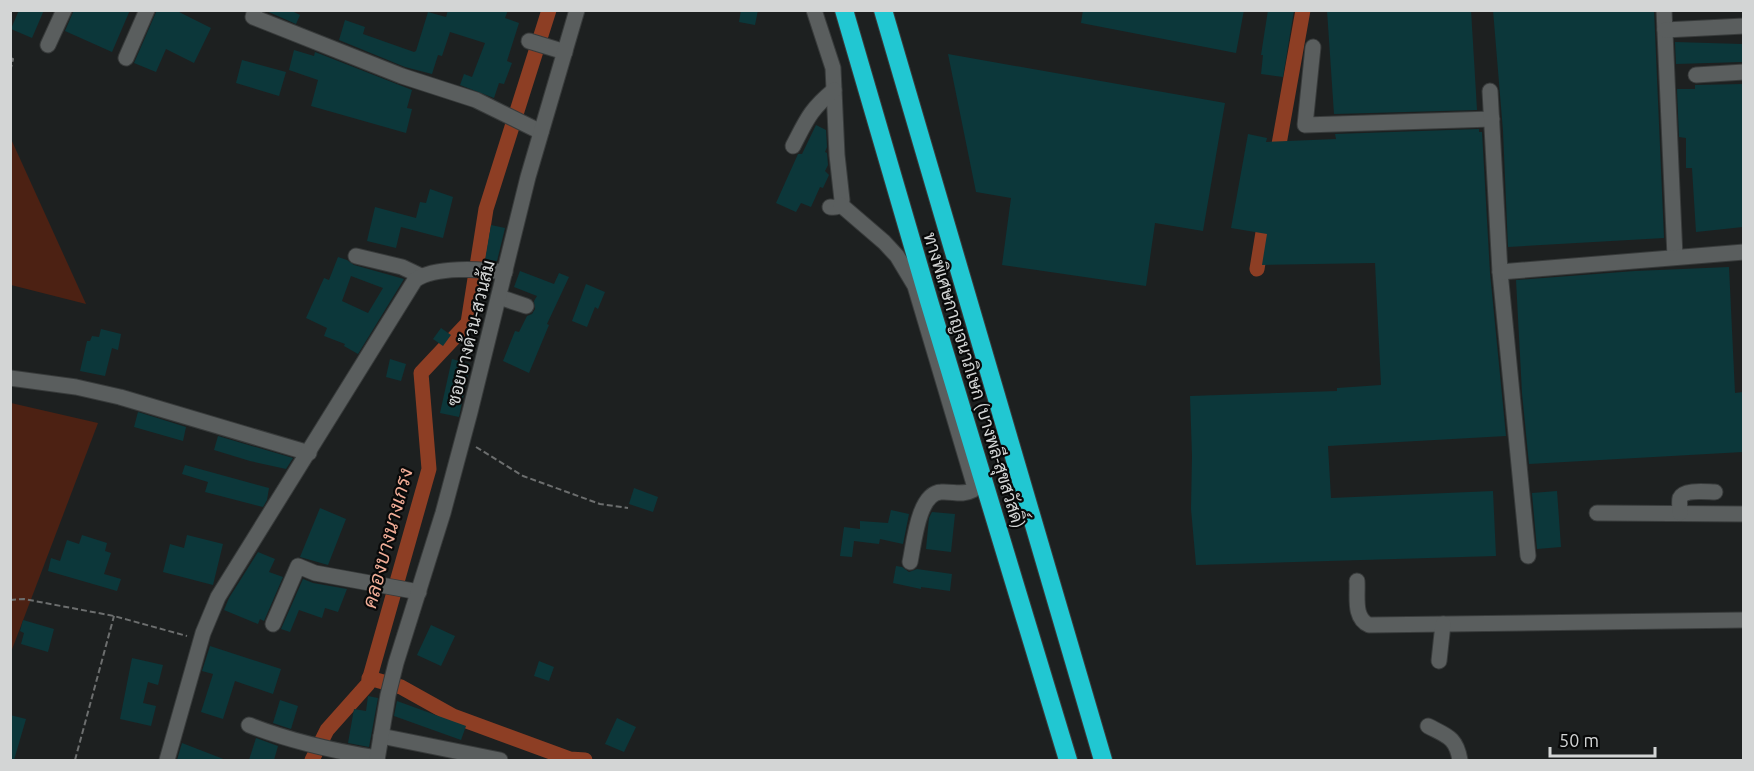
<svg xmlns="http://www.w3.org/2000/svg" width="1754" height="771" font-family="Ubuntu,Sarabun,sans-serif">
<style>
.green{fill:#4c2113}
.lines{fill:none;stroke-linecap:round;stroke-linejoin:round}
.canal{stroke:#8d3e24;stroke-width:15}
.building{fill:#0c373a;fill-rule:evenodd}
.minor-casing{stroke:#383b3b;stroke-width:17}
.highway-casing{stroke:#383b3b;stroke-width:20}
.path{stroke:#6c6e6e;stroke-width:2;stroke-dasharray:6 3;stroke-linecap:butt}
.minor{stroke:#5a5e5e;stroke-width:15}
.highway{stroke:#21c7d2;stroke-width:18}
.labels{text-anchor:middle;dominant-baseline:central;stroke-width:4.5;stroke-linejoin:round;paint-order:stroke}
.street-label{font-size:18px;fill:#d3d5d5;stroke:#080909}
.water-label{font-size:20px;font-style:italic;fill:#f1ad97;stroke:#080909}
</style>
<rect width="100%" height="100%" fill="#1d2020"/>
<g class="green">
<path d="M 11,139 L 86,304 L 11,285 Z"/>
<path d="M 11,403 L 98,423 L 11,652 L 10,403 Z"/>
</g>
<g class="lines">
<g class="canal">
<path d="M 1276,161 L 1303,10"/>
<path d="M 1257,269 L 1266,214"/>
<path d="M 369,678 L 401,687 L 453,716 L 570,759 L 585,760"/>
<path d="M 312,760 L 327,730 L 368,684 L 429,469 L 421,373 L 468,323 L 486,209 L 549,10"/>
</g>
</g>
<g class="building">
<path d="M 19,10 L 44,10 L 32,38 L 11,29 Z"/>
<path d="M 74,10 L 130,10 L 112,52 L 65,31 Z"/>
<path d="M 157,10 L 175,10 L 211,28 L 194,63 L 166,49 L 156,72 L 134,63 Z"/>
<path d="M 264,10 L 290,10 L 300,15 L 296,24 Z"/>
<path d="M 448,10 L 508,10 L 505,18 L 519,23 L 507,61 L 512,63 L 504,84 L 499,83 L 494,98 L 460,85 L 464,74 L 472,77 L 485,43 L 450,32 L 442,56 L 438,55 L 432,74 L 405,67 L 339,40 L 345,20 L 365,27 L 363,34 L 414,52 L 416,51 L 428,12 L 446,17 Z"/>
<path d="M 741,10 L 758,10 L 755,25 L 739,22 Z"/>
<path d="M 1083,10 L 1244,10 L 1236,53 L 1081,23 Z"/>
<path d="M 1268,10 L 1294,10 L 1283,77 L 1261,74 L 1263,55 L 1261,55 Z"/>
<path d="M 1327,10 L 1471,10 L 1477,110 L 1334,114 Z"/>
<path d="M 1493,10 L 1654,10 L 1664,238 L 1508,247 L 1503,131 Z"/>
<path d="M 1675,42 L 1742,44 L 1742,62 L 1676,64 Z"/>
<path d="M 294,50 L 314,56 L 315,52 L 412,90 L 407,108 L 412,109 L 406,133 L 311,106 L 318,80 L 289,70 Z"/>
<path d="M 948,54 L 1225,103 L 1203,231 L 1155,223 L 1146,286 L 1002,265 L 1011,198 L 976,192 Z"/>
<path d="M 242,60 L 286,72 L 279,96 L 236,83 Z"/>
<path d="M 1743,84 L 1743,227 L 1696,232 L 1692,168 L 1686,168 L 1686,138 L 1679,137 L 1677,89 L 1695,89 L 1695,85 Z"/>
<path d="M 816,125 L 826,130 L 827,147 L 825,152 L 827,153 L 828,165 L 825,171 L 829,175 L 823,188 L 820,187 L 811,207 L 801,203 L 796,212 L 776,203 L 798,154 L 802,154 Z"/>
<path d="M 1479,129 L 1479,132 L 1482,132 L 1490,273 L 1506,436 L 1328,446 L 1331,498 L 1493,491 L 1496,556 L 1196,565 L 1191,509 L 1192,456 L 1190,396 L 1337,391 L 1337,388 L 1381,385 L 1375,263 L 1262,265 L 1267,234 L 1231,228 L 1248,134 L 1267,138 L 1266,142 L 1336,139 L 1335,134 Z"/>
<path d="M 430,189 L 453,197 L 443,238 L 401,227 L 396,248 L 367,241 L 375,207 L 416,218 L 420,202 L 426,203 Z"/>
<path d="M 491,225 L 505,228 L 497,261 L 485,260 Z"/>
<path d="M 338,257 L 347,260 L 354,265 L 404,279 L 358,354 L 344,346 L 345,344 L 324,336 L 327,328 L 306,318 L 324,278 L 329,280 ZM 351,276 L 383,288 L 368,313 L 342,301 Z"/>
<path d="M 1729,267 L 1735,393 L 1743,392 L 1743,452 L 1529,464 L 1522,393 L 1516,280 L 1635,271 Z"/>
<path d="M 520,271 L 554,284 L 559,273 L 569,277 L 547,324 L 549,325 L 529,373 L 503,361 L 515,331 L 519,332 L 527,316 L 532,314 L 535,309 L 534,301 L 537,296 L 514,287 Z"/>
<path d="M 586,284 L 605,292 L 598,309 L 595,307 L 587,327 L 572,321 Z"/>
<path d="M 441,328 L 451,335 L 443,346 L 433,339 Z"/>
<path d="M 101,329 L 121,334 L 118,350 L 112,348 L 105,376 L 80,371 L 87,341 L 90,341 L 92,336 L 99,337 Z"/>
<path d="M 390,359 L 406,364 L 401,381 L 386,377 Z"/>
<path d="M 452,359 L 470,364 L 459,417 L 440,413 Z"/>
<path d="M 138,412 L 186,427 L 183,441 L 134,427 Z"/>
<path d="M 218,436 L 293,458 L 286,469 L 250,461 L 214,450 Z"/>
<path d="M 185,465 L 269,488 L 267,500 L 263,507 L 205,492 L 208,482 L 182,474 Z"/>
<path d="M 634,488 L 658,497 L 653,512 L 629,504 Z"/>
<path d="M 1557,491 L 1561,547 L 1537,549 L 1532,493 Z"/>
<path d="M 320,508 L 346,519 L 328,565 L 300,557 Z"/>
<path d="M 891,510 L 909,514 L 903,544 L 880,539 L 879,544 L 854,541 L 852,557 L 840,556 L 844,527 L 860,529 L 860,521 L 888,523 Z"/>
<path d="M 932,512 L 955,514 L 951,552 L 926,549 L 929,518 Z"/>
<path d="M 82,535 L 107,543 L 105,551 L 111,553 L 104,574 L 121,579 L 117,591 L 48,571 L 51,558 L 60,561 L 67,540 L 79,544 Z"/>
<path d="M 187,535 L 223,544 L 213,585 L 163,572 L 170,544 L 184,548 Z"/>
<path d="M 258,552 L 275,559 L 269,572 L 283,577 L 264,621 L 260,619 L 258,624 L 224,610 L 229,598 Z"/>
<path d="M 896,566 L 902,567 L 909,572 L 917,569 L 952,574 L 950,591 L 921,587 L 921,589 L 893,583 Z"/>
<path d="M 303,579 L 313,583 L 347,589 L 338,612 L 325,608 L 322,618 L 299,610 L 290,632 L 281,629 Z"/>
<path d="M 23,620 L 54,629 L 48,652 L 21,644 L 24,633 L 20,631 Z"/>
<path d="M 431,625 L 455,636 L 441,666 L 417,655 Z"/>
<path d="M 210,646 L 281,669 L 273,694 L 235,681 L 223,719 L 201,712 L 213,674 L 202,671 Z"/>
<path d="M 132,658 L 163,665 L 158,685 L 148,682 L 143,703 L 156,706 L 151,726 L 120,719 Z"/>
<path d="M 539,661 L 554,667 L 549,681 L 534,676 Z"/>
<path d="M 368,696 L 378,698 L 369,747 L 348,743 L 354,709 L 366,711 Z"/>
<path d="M 280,700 L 298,706 L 291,729 L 273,723 Z"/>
<path d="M 397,701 L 466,726 L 461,740 L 394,716 Z"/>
<path d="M 10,715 L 26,719 L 14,760 L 10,760 Z"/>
<path d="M 617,718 L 636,727 L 624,752 L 605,744 Z"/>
<path d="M 256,738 L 278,746 L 274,760 L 249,760 Z"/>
<path d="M 182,743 L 226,760 L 177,760 Z"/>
</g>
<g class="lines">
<defs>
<g id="minor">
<path d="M 255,10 L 253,17 L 402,76 L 476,100 L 541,132"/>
<path d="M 814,10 L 833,68 L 837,155 L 842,200 C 840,207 837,208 830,207"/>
<path d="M 1664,10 L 1675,257"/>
<path d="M 1665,30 L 1744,26"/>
<path d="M 529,41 L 565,52"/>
<path d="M 48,45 L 64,10"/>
<path d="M 1313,47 L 1305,125 L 1492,119"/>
<path d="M 126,58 L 147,10"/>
<path d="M 1696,75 L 1744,72"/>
<path d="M 1490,91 L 1500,272 L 1528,556"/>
<path d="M 793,146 C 807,119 810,110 834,90"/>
<path d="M 841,205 L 884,242 L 897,256 L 915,286 L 974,484 L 973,490 C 962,496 953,491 941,492 C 918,493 914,544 910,562"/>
<path d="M 356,256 L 402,267 L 421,276"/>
<path d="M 1500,272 L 1744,252"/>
<path d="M 499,297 L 526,306"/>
<path d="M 10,378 L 76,387 L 120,397 L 309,453"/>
<path d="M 1597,513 L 1744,514"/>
<path d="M 1680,513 C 1680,509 1679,501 1680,498 C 1684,489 1707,492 1715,492"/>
<path d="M 1357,581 C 1358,596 1353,618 1369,625 L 1744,620"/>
<path d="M 273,624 L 298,566 L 315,573 L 419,592"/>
<path d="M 1439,661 L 1443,624"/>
<path d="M 249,725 C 290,741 334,751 377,758"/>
<path d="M 1428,726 C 1447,736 1456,737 1460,760"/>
<path d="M 381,736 L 500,760"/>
<path d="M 167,760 L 203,633 L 218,597 L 415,280 C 435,266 481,269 505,272"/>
<path d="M 377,760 L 388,695 L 396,663 L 443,513 L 470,412 L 528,177 L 577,10"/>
</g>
<g id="highway">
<path d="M 844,10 L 929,301 L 1068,760"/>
<path d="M 883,10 L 1103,760"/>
</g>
</defs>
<use href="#minor" class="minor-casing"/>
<use href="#highway" class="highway-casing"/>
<g class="path">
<path d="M 10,58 L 13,59 L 10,72"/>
<path d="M 476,447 L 523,476 L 600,504 L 628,508"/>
<path d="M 10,600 L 24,599 L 114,616 L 187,636"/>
<path d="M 75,760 L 114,616"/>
</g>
<use href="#minor" class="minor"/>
<use href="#highway" class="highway"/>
</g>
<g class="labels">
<g class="street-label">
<text transform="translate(470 333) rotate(-76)">ซอยบางด้วน-สวนส้ม</text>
<text transform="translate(975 380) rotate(73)">ทางพิเศษกาญจนาภิเษก (บางพลี-สุขสวัสดิ์)</text>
</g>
<g class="water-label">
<text transform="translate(387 538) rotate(-75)">คลองบางนางเกรง</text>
</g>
</g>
<rect width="1754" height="771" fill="none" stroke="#d3d5d5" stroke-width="24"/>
<path d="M1550 747v9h105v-9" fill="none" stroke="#d3d5d5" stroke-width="3"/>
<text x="1559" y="747" font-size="18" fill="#d3d5d5" stroke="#080909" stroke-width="4.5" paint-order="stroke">50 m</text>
</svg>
